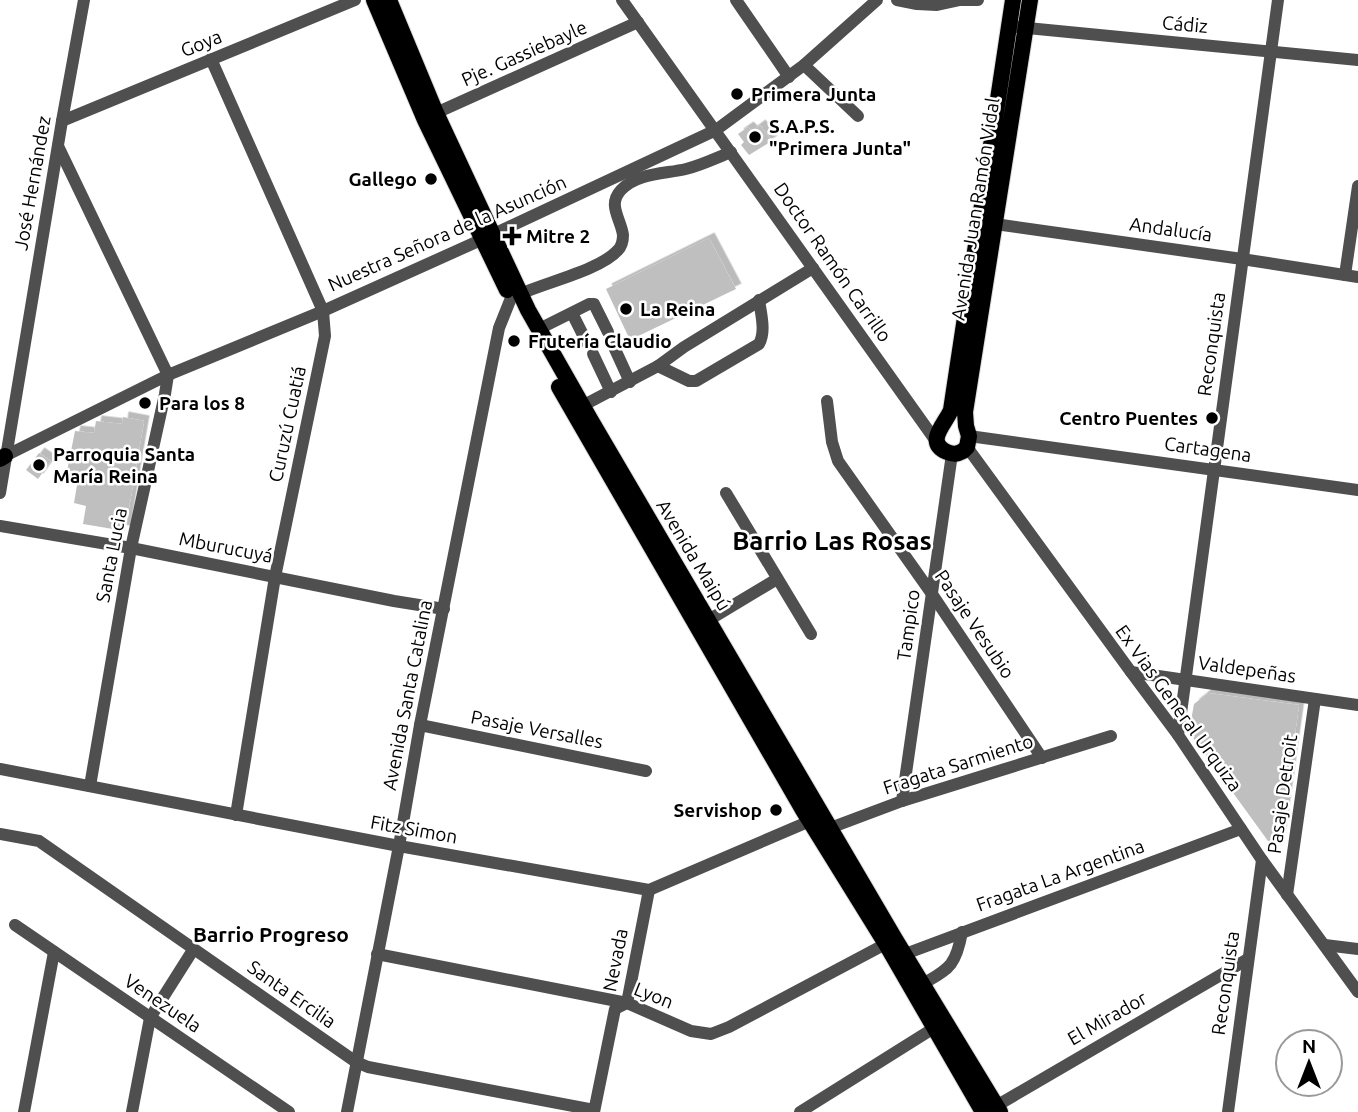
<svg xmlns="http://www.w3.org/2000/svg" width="1358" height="1112" font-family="Ubuntu,sans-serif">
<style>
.building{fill:#bfbfbf;filter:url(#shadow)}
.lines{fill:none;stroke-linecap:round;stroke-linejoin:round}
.major-casing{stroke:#dbdbdb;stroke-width:18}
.minor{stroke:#4f4f4f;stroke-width:12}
.major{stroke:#000;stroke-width:16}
.poi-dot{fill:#000;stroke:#fff;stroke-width:2.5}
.labels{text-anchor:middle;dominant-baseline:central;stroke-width:5;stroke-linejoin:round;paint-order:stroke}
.street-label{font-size:19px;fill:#000;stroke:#fff}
.poi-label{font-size:19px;font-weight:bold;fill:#000;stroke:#fff;text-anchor:start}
.neighbourhood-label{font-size:21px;font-weight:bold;fill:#000;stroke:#fff}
.district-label{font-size:26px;font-weight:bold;fill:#000;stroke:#fff}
</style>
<defs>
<filter id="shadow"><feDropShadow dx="5.5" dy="-5.5" stdDeviation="0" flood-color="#0004"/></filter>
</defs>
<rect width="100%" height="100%" fill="#fff"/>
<g class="building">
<path d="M 760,125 L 772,141 L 749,155 L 741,145 L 744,142 L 738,134 L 748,127 L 752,131 Z"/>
<path d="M 709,238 L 736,289 L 630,340 L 606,289 Z"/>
<path d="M 123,417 L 144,421 L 125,531 L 83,524 L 86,506 L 74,503 L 78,479 L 66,476 L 75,431 L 94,433 L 96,421 L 122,424 Z"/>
<path d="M 39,453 L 51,461 L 38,479 L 26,470 Z"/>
<path d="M 1208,693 L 1299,705 L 1280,840 L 1268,841 L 1189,732 L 1194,704 Z"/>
</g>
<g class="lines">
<defs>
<g id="major">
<path d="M 374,0 L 425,120 L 507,290"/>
<path d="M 389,0 L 436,113 L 528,310 L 590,419 L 895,939 L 1000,1112"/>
<path d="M 1013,0 L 951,410 C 946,423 924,442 947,452 C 954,455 957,454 963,451 L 967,447 L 969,436 L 966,426 L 965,412 L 1030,0"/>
<path d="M 559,387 L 803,810 L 886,944 L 983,1112"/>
<path d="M 0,459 L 5,456"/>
</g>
</defs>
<use href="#major" class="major-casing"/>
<g class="minor">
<path d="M 622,0 L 938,444"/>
<path d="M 736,0 L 789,77"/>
<path d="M 897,0 L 917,4 L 937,5 L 960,0 L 978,0"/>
<path d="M 1017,27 L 1358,60"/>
<path d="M 211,59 L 323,311 L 325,336 L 275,577 L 236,815"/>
<path d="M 804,65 L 858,116"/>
<path d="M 429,118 L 436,113 L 638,22"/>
<path d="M 62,121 L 355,0"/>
<path d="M 58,146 L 168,375 L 165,394 L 131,548 L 90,786"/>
<path d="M 988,223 L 1242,259 L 1358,277"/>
<path d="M 1345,275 L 1358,186"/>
<path d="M 572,313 L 587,343"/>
<path d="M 539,329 L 589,304 L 594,304 L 608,332"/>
<path d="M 614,347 L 630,382"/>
<path d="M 593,354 L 611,392"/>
<path d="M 658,366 L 689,381 L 696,381 L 759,344 C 766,332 761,314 759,300"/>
<path d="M 827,401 L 832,442 L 838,461 L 932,594 L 1042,758"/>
<path d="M 582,406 L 658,366 L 684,347 L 813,268"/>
<path d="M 969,436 L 1358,490"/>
<path d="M 967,447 L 1131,672 L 1178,735 L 1262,860 L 1358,992"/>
<path d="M 5,456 L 168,375 L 323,311 L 483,239 L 716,130 L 804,65 L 877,0"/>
<path d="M 0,493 L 62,121 L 84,0"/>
<path d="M 726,493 L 811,634"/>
<path d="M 0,526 L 131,548 L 394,601 L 444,609"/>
<path d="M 702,624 L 777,579"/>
<path d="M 1131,672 L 1358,705"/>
<path d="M 420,725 L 646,771"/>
<path d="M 1178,735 L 1278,0"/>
<path d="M 0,769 L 399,846 L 649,890 L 810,821"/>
<path d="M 902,801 L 952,454"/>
<path d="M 822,831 L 902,801 L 1111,736"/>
<path d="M 0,834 L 39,841 L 356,1062 L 368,1067 L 594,1110"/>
<path d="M 1287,895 L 1315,699"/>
<path d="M 15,925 L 289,1112"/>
<path d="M 1325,945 L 1358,949"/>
<path d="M 377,954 L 627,1003 L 691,1031 L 711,1034 L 729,1027 L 893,940"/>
<path d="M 897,957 L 1241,829"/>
<path d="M 915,989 C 946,969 955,971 962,932"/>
<path d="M 991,1109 L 1248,959"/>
<path d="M 24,1112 L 54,952"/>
<path d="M 132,1112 L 150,1018 L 193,950"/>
<path d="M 347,1112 L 399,846 L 420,725 L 499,328 L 511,298 C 538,284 600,271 618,250 C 622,246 623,241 623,235 C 621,219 607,205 621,190 C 637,173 664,174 686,169 C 702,165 716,158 731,152"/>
<path d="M 594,1112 L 615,1009 L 627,1003 L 649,890"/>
<path d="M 800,1112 L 934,1028"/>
<path d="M 1228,1112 L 1262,860"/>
</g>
<use href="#major" class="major"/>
</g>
<g class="poi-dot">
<circle cx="737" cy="94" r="7"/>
<circle cx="755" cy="137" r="7"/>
<circle cx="431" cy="179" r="7"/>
<path d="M508.5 225.5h7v7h7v7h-7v7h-7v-7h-7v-7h7z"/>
<circle cx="626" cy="309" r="7"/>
<circle cx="514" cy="341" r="7"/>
<circle cx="145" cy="403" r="7"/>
<circle cx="1212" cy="418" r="7"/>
<circle cx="39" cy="465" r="7"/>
<circle cx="776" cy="810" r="7"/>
</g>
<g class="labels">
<g class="street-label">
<text transform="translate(1185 24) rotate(5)">Cádiz</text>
<text transform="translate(201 43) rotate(-22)">Goya</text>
<text transform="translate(524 53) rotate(-24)">Pje. Gassiebayle</text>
<text transform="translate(32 183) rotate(-80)">José Hernández</text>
<text transform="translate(975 209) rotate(-81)">Avenida Juan Ramón Vidal</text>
<text transform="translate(1171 229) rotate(8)">Andalucía</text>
<text transform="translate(447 233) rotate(-24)">Nuestra Señora de la Asunción</text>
<text transform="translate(833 262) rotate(55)">Doctor Ramón Carrillo</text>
<text transform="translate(1211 344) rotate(-82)">Reconquista</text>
<text transform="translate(287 424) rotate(-78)">Curuzú Cuatiá</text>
<text transform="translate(1208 449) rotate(8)">Cartagena</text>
<text transform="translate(226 547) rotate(11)">Mburucuyá</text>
<text transform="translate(111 555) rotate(-79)">Santa Lucia</text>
<text transform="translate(694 555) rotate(59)">Avenida Maipú</text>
<text transform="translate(975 624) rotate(56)">Pasaje Vesubio</text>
<text transform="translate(908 625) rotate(-82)">Tampico</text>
<text transform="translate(1247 669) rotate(8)">Valdepeñas</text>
<text transform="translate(407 695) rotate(-79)">Avenida Santa Catalina</text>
<text transform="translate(1179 708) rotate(54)">Ex Vias General Urquiza</text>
<text transform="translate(537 729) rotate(11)">Pasaje Versalles</text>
<text transform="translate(958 764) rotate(-18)">Fragata Sarmiento</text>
<text transform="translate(1282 794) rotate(-82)">Pasaje Detroit</text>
<text transform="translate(414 829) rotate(10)">Fitz Simon</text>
<text transform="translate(1060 875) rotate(-20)">Fragata La Argentina</text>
<text transform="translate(615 960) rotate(-79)">Nevada</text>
<text transform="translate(1225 983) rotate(-82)">Reconquista</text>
<text transform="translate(292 994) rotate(35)">Santa Ercilia</text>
<text transform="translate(654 995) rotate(22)">Lyon</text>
<text transform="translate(163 1003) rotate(34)">Venezuela</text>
<text transform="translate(1107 1018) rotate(-30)">El Mirador</text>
</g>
<g class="poi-label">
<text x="751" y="94">Primera Junta</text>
<text x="769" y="126">S.A.P.S.<tspan x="769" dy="22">"Primera Junta"</tspan></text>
<text x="417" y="179" text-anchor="end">Gallego</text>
<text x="526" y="236">Mitre 2</text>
<text x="640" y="309">La Reina</text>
<text x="528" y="341">Frutería Claudio</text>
<text x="159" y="403">Para los 8</text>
<text x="1198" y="418" text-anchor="end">Centro Puentes</text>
<text x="53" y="454">Parroquia Santa<tspan x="53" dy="22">María Reina</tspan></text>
<text x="762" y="810" text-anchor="end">Servishop</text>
</g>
<g class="neighbourhood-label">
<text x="271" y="934">Barrio Progreso</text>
</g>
<g class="district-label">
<text x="832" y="540">Barrio Las Rosas</text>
</g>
</g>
<g transform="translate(1309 1063)"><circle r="33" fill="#ffffff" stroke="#999999" stroke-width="2"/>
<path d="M0-5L12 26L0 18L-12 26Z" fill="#000000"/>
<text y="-10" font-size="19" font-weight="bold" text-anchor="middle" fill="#000000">N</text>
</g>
</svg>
